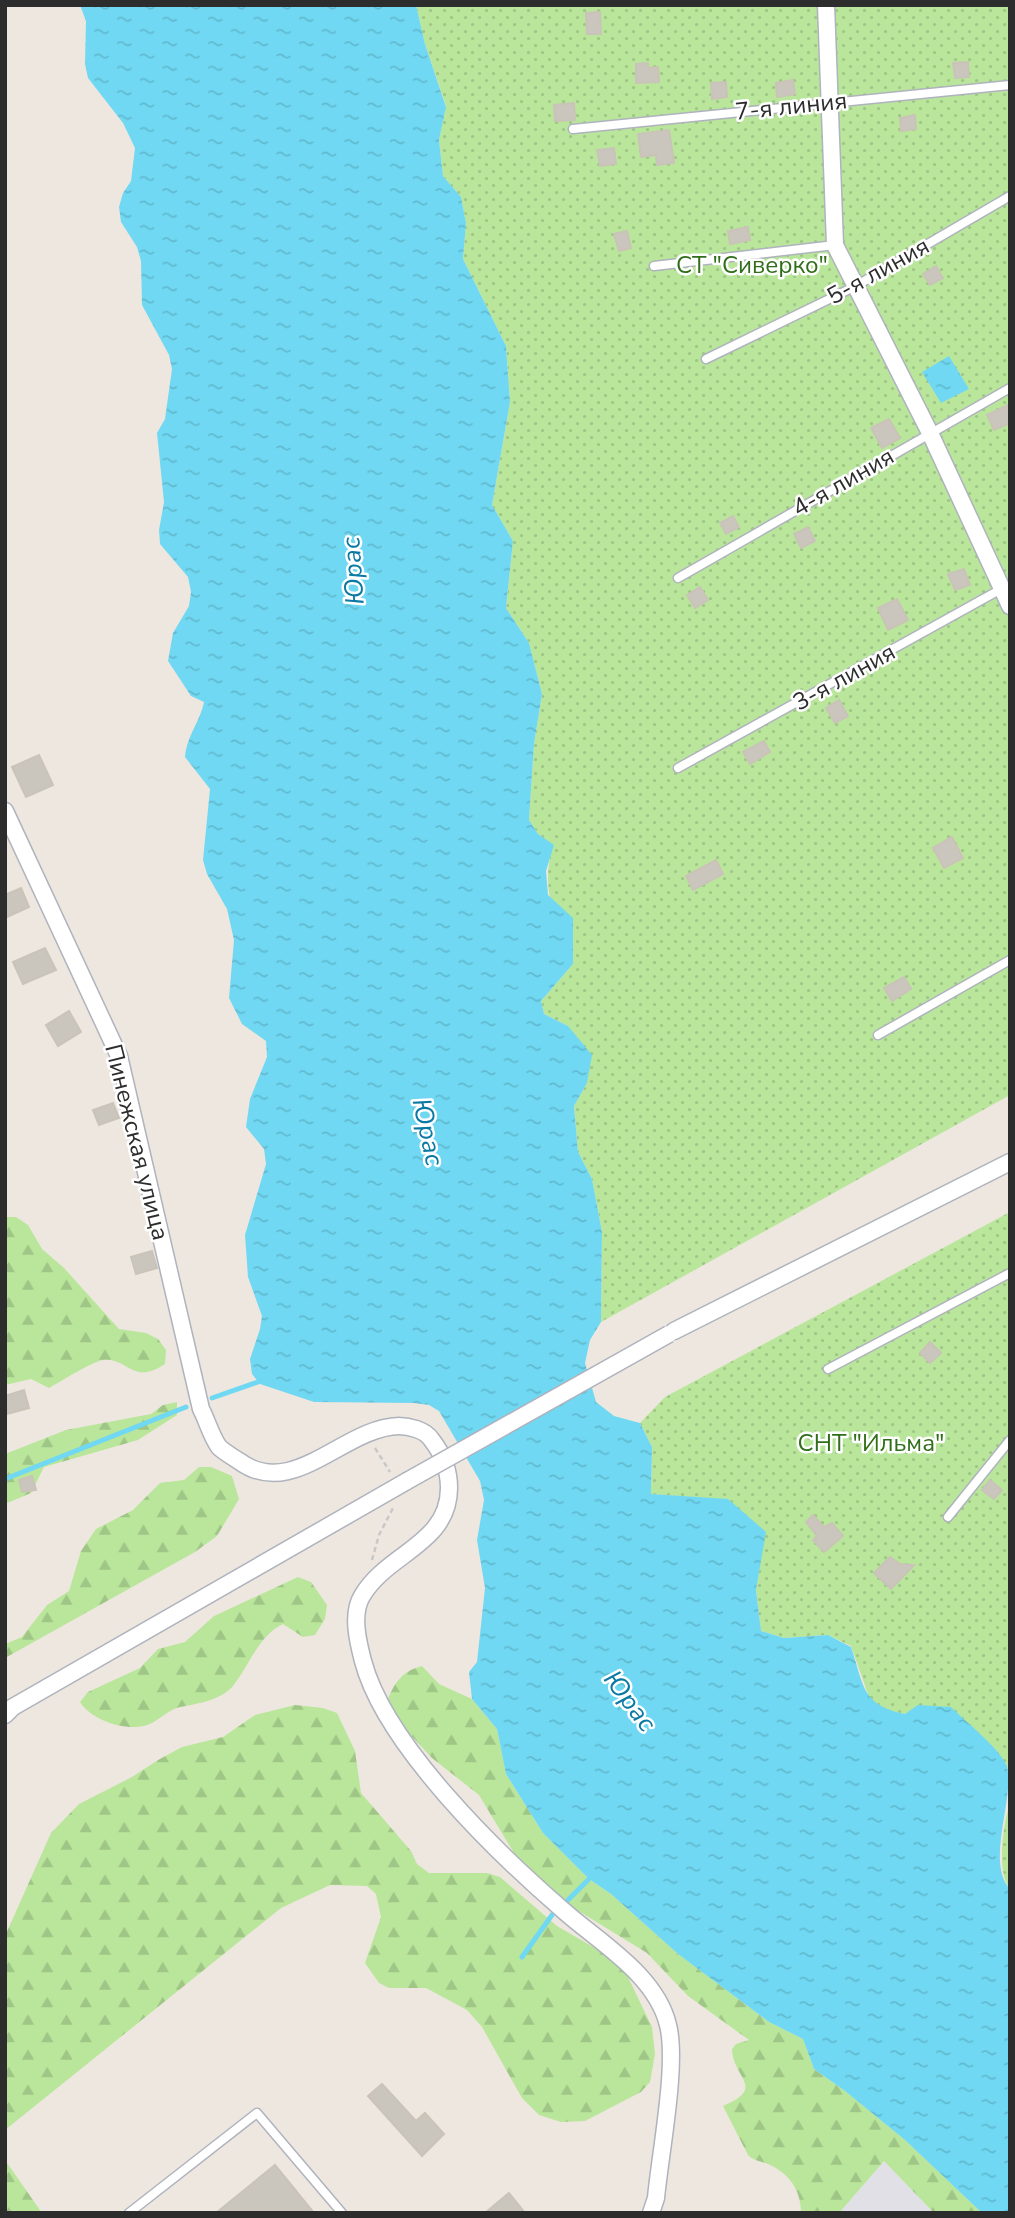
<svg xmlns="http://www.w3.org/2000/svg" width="1015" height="2218" font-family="'Nunito Sans',sans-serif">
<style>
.industrial{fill:#e1e0e7}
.forest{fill:url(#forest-firs)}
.garden{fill:url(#garden-dots)}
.water{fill:url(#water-ripples)}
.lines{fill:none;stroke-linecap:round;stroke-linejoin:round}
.stream{stroke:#70d8f2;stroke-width:5}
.building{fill:#cac5bd;stroke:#cac3b8;stroke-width:2}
.service-casing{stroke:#afb3bd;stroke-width:11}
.minor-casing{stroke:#afb3bd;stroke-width:19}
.path{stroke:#c8c8c8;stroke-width:2.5;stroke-dasharray:5 3.5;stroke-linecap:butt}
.service{stroke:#fff;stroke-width:8}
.minor{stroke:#fff;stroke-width:16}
.minor-bridge-casing{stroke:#afb3bd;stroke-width:19;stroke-linecap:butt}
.minor-bridge{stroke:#fff;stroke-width:16}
.labels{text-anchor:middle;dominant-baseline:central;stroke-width:5;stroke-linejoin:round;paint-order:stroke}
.street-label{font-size:24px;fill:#2d2d2d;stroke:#fff}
.park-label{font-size:24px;fill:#306e19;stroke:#fff}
.water-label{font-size:26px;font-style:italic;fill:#0a79a4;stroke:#fff}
</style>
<defs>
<pattern id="forest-firs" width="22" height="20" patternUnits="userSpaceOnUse" patternTransform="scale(1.75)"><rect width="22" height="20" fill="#b9e69b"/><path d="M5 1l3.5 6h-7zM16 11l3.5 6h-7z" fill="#9fc686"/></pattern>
<pattern id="garden-dots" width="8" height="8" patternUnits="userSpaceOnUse" patternTransform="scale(1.75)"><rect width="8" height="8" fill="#b9e69b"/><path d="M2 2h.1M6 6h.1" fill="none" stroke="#9fc686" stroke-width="1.8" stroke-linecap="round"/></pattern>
<pattern id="water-ripples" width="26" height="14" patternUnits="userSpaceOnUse" patternTransform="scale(1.75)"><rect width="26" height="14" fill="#70d8f2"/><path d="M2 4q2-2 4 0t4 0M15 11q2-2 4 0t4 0" fill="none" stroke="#61bad0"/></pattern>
</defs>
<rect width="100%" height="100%" fill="#eee7df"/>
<path class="industrial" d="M 884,2161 L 934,2213 L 839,2213 Z"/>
<g class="forest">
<path d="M 5,1217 L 16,1217 L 28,1225 L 42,1249 L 64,1268 L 119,1329 L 146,1333 L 158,1339 L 166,1350 L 165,1364 C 132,1386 128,1357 103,1360 C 91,1362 62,1381 49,1388 L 31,1379 L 5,1385 Z"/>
<path d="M 177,1402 L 177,1415 L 138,1440 L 44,1467 L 31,1493 L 5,1504 L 5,1454 L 66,1430 L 151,1414 L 163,1405 Z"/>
<path d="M 199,1467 L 211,1467 L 232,1476 L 239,1499 L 217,1536 L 195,1552 L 5,1658 L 5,1644 L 22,1637 L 47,1605 L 69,1591 L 81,1551 L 96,1529 L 133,1510 L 160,1483 L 184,1480 Z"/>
<path d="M 298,1577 L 311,1582 L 327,1605 L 325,1619 L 315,1635 L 303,1637 L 283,1624 C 259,1635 249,1666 233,1686 C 221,1700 197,1704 180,1707 C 167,1710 159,1721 147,1725 C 126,1732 91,1720 80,1702 L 88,1692 L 140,1668 L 158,1649 L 185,1642 L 214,1616 Z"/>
<path d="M 422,1666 L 439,1684 L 472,1699 L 497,1729 L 506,1774 L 543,1833 L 589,1879 L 611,1894 L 678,1954 L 769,2022 L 803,2039 L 814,2069 L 845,2091 L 905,2140 L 982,2213 L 934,2213 L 884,2161 L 839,2213 L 801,2213 C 801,2190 789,2173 768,2164 C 761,2161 754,2161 748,2155 L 723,2106 C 767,2087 733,2079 732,2049 L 736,2044 L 749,2040 L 688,1996 L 647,1953 L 546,1891 L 517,1858 L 479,1795 L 432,1758 L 393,1716 L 387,1702 C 394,1683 402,1671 422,1666 Z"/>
<path d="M 295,1705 L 323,1708 L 337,1713 L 355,1751 L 361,1793 L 411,1851 L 417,1864 L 429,1873 L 487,1873 L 500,1877 L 557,1926 L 607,1955 L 627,1975 L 652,2027 L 655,2054 L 650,2082 L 641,2092 L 585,2121 L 561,2122 L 539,2115 L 522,2098 L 482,2027 L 467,2010 L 426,1988 L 389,1988 L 379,1983 L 365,1963 L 381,1917 L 376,1894 L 367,1886 L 330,1885 L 281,1908 L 5,2130 L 5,1936 L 51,1833 L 79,1804 L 132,1777 L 158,1760 L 182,1747 L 223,1737 L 255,1715 Z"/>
<path d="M 5,2160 L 42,2213 L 5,2213 Z"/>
</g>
<g class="garden">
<path d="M 416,5 L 1010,5 L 1010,1095 L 601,1322 L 602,1232 L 592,1179 L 578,1152 L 574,1106 L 587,1083 L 568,1026 L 544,1014 L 541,1001 L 573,964 C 557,919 539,893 553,845 L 538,834 L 529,820 L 534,744 L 542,694 L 529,643 L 506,608 L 513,541 L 492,505 L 510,402 L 506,346 L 463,259 L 466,223 L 461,197 L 443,176 L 439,140 L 446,106 L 425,44 Z"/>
<path d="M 1010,1212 L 1010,1776 L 1006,1763 L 906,1714 L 882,1710 L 869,1697 L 851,1646 L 828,1635 L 784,1638 L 761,1631 L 756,1590 L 765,1532 L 727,1500 L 651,1494 L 652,1447 L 640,1423 L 665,1397 Z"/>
<path d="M 1010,1804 L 1010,1889 C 996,1873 1003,1823 1010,1804 Z"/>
</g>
<g class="water">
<path d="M 80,5 L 416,5 L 425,44 L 446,107 L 439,140 L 443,176 L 461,197 L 466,223 L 463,259 L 506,346 L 510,402 L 492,505 L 513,541 L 506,608 L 529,643 L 542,694 L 534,744 L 529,820 L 538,834 L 554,845 L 546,871 L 548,895 L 573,918 L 573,964 L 541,1001 L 544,1014 L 568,1026 L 592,1055 L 587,1083 L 574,1106 L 578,1152 L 592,1179 L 602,1232 L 601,1322 L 590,1340 L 585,1363 L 596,1402 L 614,1416 L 640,1423 L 652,1447 L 651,1494 L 728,1499 L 766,1532 L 756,1590 L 761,1631 L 784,1638 L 828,1635 L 851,1647 C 864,1685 861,1705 905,1714 L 918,1705 L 951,1707 C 965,1721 1000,1749 1007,1766 C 1015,1799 985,1862 1010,1889 L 1010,2213 L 982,2213 L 905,2140 L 845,2091 L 814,2069 L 803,2039 L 769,2022 L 678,1954 L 611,1894 L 589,1879 L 543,1833 L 506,1774 L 497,1729 L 472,1699 L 469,1672 L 477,1662 L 485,1588 L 477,1540 L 484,1500 L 480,1481 L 439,1411 L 429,1405 L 414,1403 L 314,1402 L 260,1384 L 252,1374 L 250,1359 L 260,1329 L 262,1316 L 248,1277 L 245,1235 L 266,1164 L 264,1149 L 246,1127 L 250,1099 L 267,1057 L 266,1041 L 242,1024 L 229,998 L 234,940 L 227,909 L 207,874 L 203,860 L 210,789 L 185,757 C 187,735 200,722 204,702 L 191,696 L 168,661 L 173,633 L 189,606 L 191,592 L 188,577 L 160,544 L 159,530 L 164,502 L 157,433 L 165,419 L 172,369 L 169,355 L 142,305 L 141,261 L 137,247 L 121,222 L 119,207 L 123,193 L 131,181 L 135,148 L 123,123 L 88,78 L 85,64 L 86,21 Z"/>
<path d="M 949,356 L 969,389 L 941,403 L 922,372 Z"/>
</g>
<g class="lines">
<g class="stream">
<path d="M 212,1398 L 258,1382"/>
<path d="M 5,1479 L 186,1407"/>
<path d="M 568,1900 L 589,1879"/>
<path d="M 522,1957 L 552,1915"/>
</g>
</g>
<g class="building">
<path d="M 600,12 L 601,34 L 587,34 L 586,13 Z"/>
<path d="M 968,62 L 969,77 L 955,78 L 953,63 Z"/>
<path d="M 648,63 L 648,68 L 658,67 L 659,82 L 636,83 L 636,64 Z"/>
<path d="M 793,80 L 795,94 L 777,97 L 776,83 Z"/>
<path d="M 726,82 L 727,97 L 712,99 L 711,83 Z"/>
<path d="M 574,103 L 575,120 L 555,121 L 554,105 Z"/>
<path d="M 915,115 L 916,129 L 901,131 L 900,118 Z"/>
<path d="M 669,130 L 674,163 L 657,165 L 656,155 L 641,157 L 638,134 Z"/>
<path d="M 614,148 L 616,164 L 600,166 L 597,150 Z"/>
<path d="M 748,227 L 750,240 L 730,244 L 728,231 Z"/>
<path d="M 627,231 L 631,248 L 619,251 L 614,234 Z"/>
<path d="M 936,266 L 943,278 L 930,285 L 923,274 Z"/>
<path d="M 1010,404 L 1010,423 L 994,430 L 987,415 Z"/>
<path d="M 889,419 L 900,438 L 882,448 L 871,428 Z"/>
<path d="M 733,516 L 739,527 L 726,534 L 720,523 Z"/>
<path d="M 808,527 L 815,541 L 801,548 L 794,534 Z"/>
<path d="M 964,569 L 970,585 L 955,590 L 948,574 Z"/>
<path d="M 700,587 L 708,600 L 695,608 L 687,595 Z"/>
<path d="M 897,599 L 908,620 L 888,630 L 878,608 Z"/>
<path d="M 839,700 L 848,716 L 835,723 L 826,708 Z"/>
<path d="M 764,741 L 770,752 L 750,764 L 743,752 Z"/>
<path d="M 39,755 L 53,785 L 26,797 L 12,767 Z"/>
<path d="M 952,837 L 963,858 L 944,868 L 933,848 Z"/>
<path d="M 716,860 L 723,874 L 693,890 L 686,876 Z"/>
<path d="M 21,888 L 29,907 L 5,918 L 5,895 Z"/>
<path d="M 45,948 L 56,970 L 23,984 L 13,962 Z"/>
<path d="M 904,977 L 911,989 L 892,1001 L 884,988 Z"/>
<path d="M 69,1011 L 81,1032 L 58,1046 L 46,1025 Z"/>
<path d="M 113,1103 L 119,1118 L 99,1125 L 93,1110 Z"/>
<path d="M 152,1251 L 157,1268 L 136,1274 L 131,1257 Z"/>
<path d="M 930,1342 L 941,1353 L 930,1363 L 920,1353 Z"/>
<path d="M 24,1390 L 29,1408 L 7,1414 L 5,1396 Z"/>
<path d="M 32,1476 L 36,1490 L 22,1492 L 19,1480 Z"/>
<path d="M 990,1480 L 1002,1490 L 994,1499 L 982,1490 Z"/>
<path d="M 813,1515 L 824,1527 L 832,1523 L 843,1536 L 824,1552 L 813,1540 L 817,1536 L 806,1522 Z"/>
<path d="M 890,1557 L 900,1564 L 914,1565 L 891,1589 L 874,1573 Z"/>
<path d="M 382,2084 L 416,2121 L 425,2113 L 444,2134 L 422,2156 L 368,2096 Z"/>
<path d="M 275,2165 L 314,2213 L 216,2213 Z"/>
<path d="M 509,2193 L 525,2213 L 485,2213 Z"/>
</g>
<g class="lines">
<defs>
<g id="service">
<path d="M 573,129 L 1010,85"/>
<path d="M 654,266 L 835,245"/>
<path d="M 706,359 L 854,287 L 1010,196"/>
<path d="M 678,578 L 1010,388"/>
<path d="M 678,768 L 1003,588"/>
<path d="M 878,1035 L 1010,960"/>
<path d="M 828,1369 L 1010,1273"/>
<path d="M 948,1517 L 1010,1440"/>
<path d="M 129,2213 L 257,2113 L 342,2213"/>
</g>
<g id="minor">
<path d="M 826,5 L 835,245 L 930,433 L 1010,606"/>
<path d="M 5,811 L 119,1056 L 201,1409 C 207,1420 211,1436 219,1447 C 224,1452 233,1457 239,1461 C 293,1501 344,1427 399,1426 C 409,1426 425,1430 431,1439 C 443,1454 449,1469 449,1488 C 449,1544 387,1553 362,1596 C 351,1614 358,1642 363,1661 C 385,1745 498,1854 564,1911 C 600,1943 656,1975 668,2025 C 678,2064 660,2154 656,2198 L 651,2213"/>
<path d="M 674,1331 L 1010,1162"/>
<path d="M 5,1715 L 13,1707 L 407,1481"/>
</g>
</defs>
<use href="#service" class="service-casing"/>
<use href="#minor" class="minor-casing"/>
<g class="path">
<path d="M 375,1448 L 390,1472"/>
<path d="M 372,1560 L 379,1535 L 393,1508"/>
</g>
<use href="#service" class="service"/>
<use href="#minor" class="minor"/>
<defs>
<path id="minor-bridge" d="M 407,1481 L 669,1334"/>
</defs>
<use href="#minor-bridge" class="minor-bridge-casing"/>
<use href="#minor-bridge" class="minor-bridge"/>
</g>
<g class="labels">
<g class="street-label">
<text transform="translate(791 106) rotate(-6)">7-я линия</text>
<text transform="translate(878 271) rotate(-29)">5-я линия</text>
<text transform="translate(843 482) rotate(-30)">4-я линия</text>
<text transform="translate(844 677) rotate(-29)">3-я линия</text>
<text transform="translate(137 1142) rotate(76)">Пинежская улица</text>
</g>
<g class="park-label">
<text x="752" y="265">СТ "Сиверко"</text>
<text x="871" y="1443">СНТ "Ильма"</text>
</g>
<g class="water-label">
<text transform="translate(353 571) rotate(-94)">Юрас</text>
<text transform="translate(428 1132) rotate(78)">Юрас</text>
<text transform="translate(630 1701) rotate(53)">Юрас</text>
</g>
</g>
<rect width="1015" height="2218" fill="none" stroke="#2d2d2d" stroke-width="14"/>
</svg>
